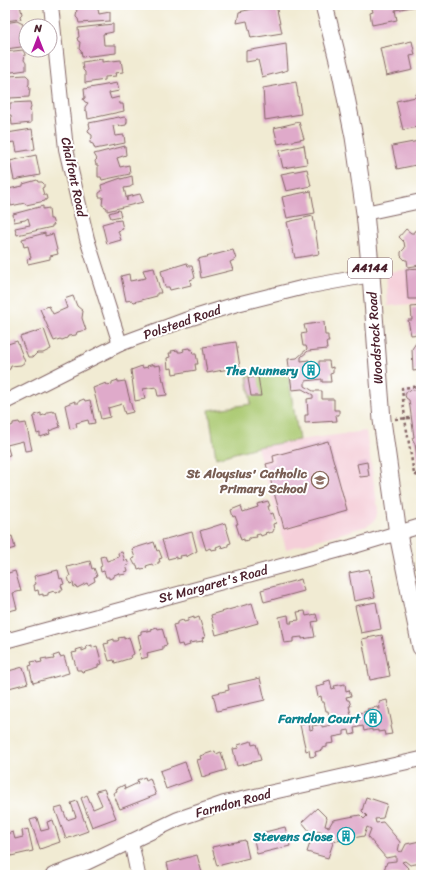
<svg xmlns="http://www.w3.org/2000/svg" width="426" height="880" font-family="Sriracha,sans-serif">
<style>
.built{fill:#f5cfd9}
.green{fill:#aac971;stroke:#7a744e}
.building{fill:#dfaaca}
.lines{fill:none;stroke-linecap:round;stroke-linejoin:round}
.minor-casing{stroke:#846666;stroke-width:16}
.major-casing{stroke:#846666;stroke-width:19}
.path{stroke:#846666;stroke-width:2.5;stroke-dasharray:3 3;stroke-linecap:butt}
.minor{stroke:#fff;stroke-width:14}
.major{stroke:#fff;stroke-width:17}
.labels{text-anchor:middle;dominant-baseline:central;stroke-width:4;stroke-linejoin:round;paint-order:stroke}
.shield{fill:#fff;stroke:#80626b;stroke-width:1}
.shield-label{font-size:12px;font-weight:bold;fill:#4a1f2b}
.street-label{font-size:13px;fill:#4a1f2b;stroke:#fff}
.culture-label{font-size:13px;font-weight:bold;fill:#0d838f;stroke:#fff;text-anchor:end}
.education-label{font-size:13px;font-weight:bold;fill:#785e54;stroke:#fff;text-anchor:end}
</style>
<rect width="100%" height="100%" fill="#fff"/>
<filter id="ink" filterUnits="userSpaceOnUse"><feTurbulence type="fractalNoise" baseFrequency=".025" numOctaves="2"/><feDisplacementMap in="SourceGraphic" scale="8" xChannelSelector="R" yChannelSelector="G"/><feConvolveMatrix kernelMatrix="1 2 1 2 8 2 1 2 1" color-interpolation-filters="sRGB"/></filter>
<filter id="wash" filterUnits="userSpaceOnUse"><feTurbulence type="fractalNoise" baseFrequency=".012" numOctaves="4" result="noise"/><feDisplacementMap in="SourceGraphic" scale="16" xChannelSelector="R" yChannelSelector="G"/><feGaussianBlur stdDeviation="0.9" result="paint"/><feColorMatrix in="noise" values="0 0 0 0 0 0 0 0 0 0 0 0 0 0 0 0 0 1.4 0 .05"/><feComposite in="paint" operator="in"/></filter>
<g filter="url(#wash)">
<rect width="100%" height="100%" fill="#f1ebd3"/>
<g class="built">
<path d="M 421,268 L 421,303 L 388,306 L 386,272 Z"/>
<path d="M 287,369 L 299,440 L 366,431 L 378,509 L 376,518 L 372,523 L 367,526 L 286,549 L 257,447 L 216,458 L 209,410 L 251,404 L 247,376 Z"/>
</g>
<path class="green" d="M 287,369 L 299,440 L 257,447 L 216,458 L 209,410 L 251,404 L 247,376 Z"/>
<g id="blocks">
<g class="building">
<path d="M 5,5 L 20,5 L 22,14 L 20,16 L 21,19 L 5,21 Z"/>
<path d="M 74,5 L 97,5 L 99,14 L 110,12 L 110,21 L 79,23 L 78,19 L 76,17 L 77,8 Z"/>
<path d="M 270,5 L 276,5 L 282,33 L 251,38 L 247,21 L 237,23 L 239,12 Z"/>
<path d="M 371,5 L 418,5 L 418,6 L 395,10 L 397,20 L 372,25 L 370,13 L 373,12 Z"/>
<path d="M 17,21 L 23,24 L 22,30 L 24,43 L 21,47 L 6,49 L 5,23 Z"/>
<path d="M 113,24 L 113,32 L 103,34 L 104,45 L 116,45 L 116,53 L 82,57 L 81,51 L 79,49 L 80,42 L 78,41 L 77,38 L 79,37 L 78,28 Z"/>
<path d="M 412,41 L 415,55 L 410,56 L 413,70 L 386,76 L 380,48 Z"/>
<path d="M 286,44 L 288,70 L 262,77 L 258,60 L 246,62 L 246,51 Z"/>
<path d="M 23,50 L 25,54 L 24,60 L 26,63 L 26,70 L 5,73 L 5,52 Z"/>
<path d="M 102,59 L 102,62 L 121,60 L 123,72 L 115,73 L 116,76 L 105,77 L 105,80 L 85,83 L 85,72 L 83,70 L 82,62 Z"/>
<path d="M 26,75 L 29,78 L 29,84 L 28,86 L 30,88 L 29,97 L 10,98 L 10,100 L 5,100 L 5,92 L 8,92 L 7,85 L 5,85 L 5,78 L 8,78 L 8,76 Z"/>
<path d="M 296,82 L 301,114 L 265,120 L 263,88 Z"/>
<path d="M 117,83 L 119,91 L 109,93 L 111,99 L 119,97 L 120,104 L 123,104 L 124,111 L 88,119 L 87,111 L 85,110 L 85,107 L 88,103 L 85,102 L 83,99 L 85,98 L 84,89 Z"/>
<path d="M 421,93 L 421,126 L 403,130 L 396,101 L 416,97 L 416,94 Z"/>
<path d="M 30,102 L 31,107 L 30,110 L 31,115 L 31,123 L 12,125 L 11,115 L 5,115 L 5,110 L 10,109 L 10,103 Z"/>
<path d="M 119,117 L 120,118 L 124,117 L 127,118 L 127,122 L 126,125 L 120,126 L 119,125 L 113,126 L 115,136 L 124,135 L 125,143 L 95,149 L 93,144 L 90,143 L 90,140 L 92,138 L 92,135 L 89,133 L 88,130 L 90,128 L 89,123 Z"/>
<path d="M 299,122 L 304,139 L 278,144 L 274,128 Z"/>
<path d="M 32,129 L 35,149 L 17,152 L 15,142 L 6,143 L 7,133 Z"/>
<path d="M 419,141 L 420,145 L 421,145 L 421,164 L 397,169 L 392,146 Z"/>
<path d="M 304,145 L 307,164 L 283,168 L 279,151 Z"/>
<path d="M 125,146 L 126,155 L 117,158 L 120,167 L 129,165 L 130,174 L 102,180 L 101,177 L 98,177 L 98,165 L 96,165 L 95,161 L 97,159 L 94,154 Z"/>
<path d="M 36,155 L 40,175 L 14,180 L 10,161 Z"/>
<path d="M 307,169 L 311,186 L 286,191 L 281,174 Z"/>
<path d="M 132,176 L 133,185 L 130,187 L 124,188 L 127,201 L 127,197 L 140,194 L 143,202 L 107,211 L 107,208 L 102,205 L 103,197 L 99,197 L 99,193 L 102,191 L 101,185 L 121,178 L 121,179 Z"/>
<path d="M 37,180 L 38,182 L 42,182 L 44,184 L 44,187 L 42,188 L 44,195 L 46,195 L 47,199 L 45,200 L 45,201 L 26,205 L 25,203 L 11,206 L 8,189 L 23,186 L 23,184 Z"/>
<path d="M 311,191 L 315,213 L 287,218 L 282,197 Z"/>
<path d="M 43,206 L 43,209 L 49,208 L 50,219 L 52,219 L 54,225 L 52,225 L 52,227 L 17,235 L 15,228 L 30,225 L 28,218 L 25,220 L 14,222 L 13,214 Z"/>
<path d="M 119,210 L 121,216 L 111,218 L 109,213 Z"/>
<path d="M 313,216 L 319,254 L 295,258 L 287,222 Z"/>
<path d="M 121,220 L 123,229 L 118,231 L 121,240 L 107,244 L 102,224 L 113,221 Z"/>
<path d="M 406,229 L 411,233 L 414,233 L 414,231 L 421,230 L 421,265 L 408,267 L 407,260 L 405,260 L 401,256 L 401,252 L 405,248 L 404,242 L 399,237 Z"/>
<path d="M 45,233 L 45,236 L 53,234 L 58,254 L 50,256 L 50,259 L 28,264 L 27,259 L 31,258 L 28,246 L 24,247 L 22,239 Z"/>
<path d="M 233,250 L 236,259 L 230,262 L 233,270 L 201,278 L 198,259 Z"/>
<path d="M 187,263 L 188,266 L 192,266 L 195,278 L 190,280 L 191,285 L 170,290 L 169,287 L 165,287 L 161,271 Z"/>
<path d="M 154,268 L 161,293 L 157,293 L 157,296 L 134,302 L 132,300 L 126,301 L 121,276 L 129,274 L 130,281 L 146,278 L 143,270 Z"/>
<path d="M 421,268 L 421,301 L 419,301 L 419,299 L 408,299 L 406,269 Z"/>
<path d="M 73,296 L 77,306 L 83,311 L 82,318 L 86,330 L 77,332 L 76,335 L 68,336 L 67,338 L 62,340 L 60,339 L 54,341 L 40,309 L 49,306 L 53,314 L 67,308 L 64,299 Z"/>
<path d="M 421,306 L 421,334 L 411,335 L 408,320 L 412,320 L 411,307 Z"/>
<path d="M 324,322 L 325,335 L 328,335 L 328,338 L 329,342 L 326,342 L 327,349 L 308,351 L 301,357 L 301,361 L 309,360 L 310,367 L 319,367 L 319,361 L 329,361 L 330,368 L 333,367 L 333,373 L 330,374 L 331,382 L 322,382 L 322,379 L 305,381 L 305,386 L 313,391 L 322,391 L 322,399 L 334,399 L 334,410 L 339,410 L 339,415 L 336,415 L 337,421 L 305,423 L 305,415 L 308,415 L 307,399 L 313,398 L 313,395 L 302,389 L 292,390 L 288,359 L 297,358 L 307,349 L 306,346 L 303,346 L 301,334 L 306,333 L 304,325 Z"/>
<path d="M 44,329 L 51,349 L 43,353 L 37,353 L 33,357 L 28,357 L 20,337 Z"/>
<path d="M 17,341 L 25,362 L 21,365 L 11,366 L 10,369 L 5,371 L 5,345 Z"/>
<path d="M 236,342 L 240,367 L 207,373 L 203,347 Z"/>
<path d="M 416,343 L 421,343 L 421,370 L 413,371 L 412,349 Z"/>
<path d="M 189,348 L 190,350 L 192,349 L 193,354 L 196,354 L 198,364 L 195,364 L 196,370 L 173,374 L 172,368 L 168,369 L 167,358 L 170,357 L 169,353 L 172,353 L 171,351 L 178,350 L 178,352 L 181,352 L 184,351 L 183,349 Z"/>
<path d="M 154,364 L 154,366 L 160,365 L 163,381 L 164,381 L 167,395 L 158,396 L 156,387 L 143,389 L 145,399 L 135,401 L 131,370 L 142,366 L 143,368 L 148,367 L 147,366 Z"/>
<path d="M 258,376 L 261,396 L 251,396 L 248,378 Z"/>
<path d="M 118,380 L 118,382 L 125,381 L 133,412 L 125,414 L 122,404 L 108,408 L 110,417 L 101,419 L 93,388 L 106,383 L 107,385 L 112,384 L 112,382 Z"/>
<path d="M 421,389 L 421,468 L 419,468 L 415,444 L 412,438 L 414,437 L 409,400 L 406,398 L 405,395 L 407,391 Z"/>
<path d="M 84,399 L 85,401 L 90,400 L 95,423 L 89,424 L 88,420 L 76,423 L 77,427 L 70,429 L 65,405 L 75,401 L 75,403 L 79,403 L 79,401 Z"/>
<path d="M 53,411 L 53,412 L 56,412 L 60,427 L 49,431 L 50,434 L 40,437 L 40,433 L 37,434 L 33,417 L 35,417 L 35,415 L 41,413 L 41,416 L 47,414 L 47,412 Z"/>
<path d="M 19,422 L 20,424 L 26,423 L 32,450 L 25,451 L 23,441 L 7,445 L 10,455 L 5,456 L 5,425 L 9,425 L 9,426 L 11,426 L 13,425 L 13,423 Z"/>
<path d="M 328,441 L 347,510 L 284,528 L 266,464 L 274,462 L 273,456 Z"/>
<path d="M 367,462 L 369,476 L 360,477 L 357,464 Z"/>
<path d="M 268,501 L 270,506 L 268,506 L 270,514 L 273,513 L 276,523 L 273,524 L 274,530 L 273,530 L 273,532 L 268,533 L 268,532 L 265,533 L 266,534 L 261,536 L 260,534 L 256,535 L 257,537 L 249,538 L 249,540 L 244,541 L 244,539 L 241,540 L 236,524 L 238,524 L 235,516 L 233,517 L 231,510 L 241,506 L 243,512 L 258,507 L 257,504 Z"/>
<path d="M 225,523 L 231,543 L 228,544 L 228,546 L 222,548 L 221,545 L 216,547 L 217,549 L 211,550 L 210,548 L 206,550 L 200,531 Z"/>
<path d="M 192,532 L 197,551 L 186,557 L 186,555 L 180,556 L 181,558 L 176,559 L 176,557 L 168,559 L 162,540 Z"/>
<path d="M 12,536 L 15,548 L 5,551 L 5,538 Z"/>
<path d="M 154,542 L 157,551 L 159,550 L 162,558 L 159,559 L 160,562 L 158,562 L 158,564 L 153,566 L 152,564 L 146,566 L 147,568 L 141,569 L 141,568 L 138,569 L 137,565 L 135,565 L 132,559 L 135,558 L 132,549 Z"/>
<path d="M 122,552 L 125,561 L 127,560 L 129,565 L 126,566 L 128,571 L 125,572 L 126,574 L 120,575 L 119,573 L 114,575 L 114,577 L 109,579 L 109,577 L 106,577 L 104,571 L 101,572 L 100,567 L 102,566 L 100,557 L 105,556 L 107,561 L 119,557 L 118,553 Z"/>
<path d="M 90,561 L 92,569 L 94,568 L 97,576 L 94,577 L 95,581 L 88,585 L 87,583 L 77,588 L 76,586 L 74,587 L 73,583 L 70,584 L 68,577 L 70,576 L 67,567 Z"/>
<path d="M 369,569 L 375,597 L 354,601 L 349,573 Z"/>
<path d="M 58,570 L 60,579 L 62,578 L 64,584 L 61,585 L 63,590 L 60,590 L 60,592 L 55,593 L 54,591 L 48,593 L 48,595 L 43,596 L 43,594 L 39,595 L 38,590 L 35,591 L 34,585 L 36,584 L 34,576 Z"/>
<path d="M 15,571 L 21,591 L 13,593 L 17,609 L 5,612 L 5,574 Z"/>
<path d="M 301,579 L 304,591 L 264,602 L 261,590 Z"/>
<path d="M 376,602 L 381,629 L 361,633 L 355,606 Z"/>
<path d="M 252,603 L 258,623 L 216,635 L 211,615 Z"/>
<path d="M 305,611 L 306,616 L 316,614 L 318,621 L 312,622 L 315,637 L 302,639 L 302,637 L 293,638 L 293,642 L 284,643 L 279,617 L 288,615 L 289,623 L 292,623 L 291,621 L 299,620 L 297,612 Z"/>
<path d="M 194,617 L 194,619 L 199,617 L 205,637 L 202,638 L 203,641 L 189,643 L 190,645 L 183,647 L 182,644 L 178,645 L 173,625 L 177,624 L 177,622 L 183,620 L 184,622 L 188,621 L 188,619 Z"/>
<path d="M 157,627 L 158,629 L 162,628 L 167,645 L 163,646 L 163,649 L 147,653 L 148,657 L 141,659 L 139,650 L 141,649 L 138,635 L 141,634 L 141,631 L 148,630 L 148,632 L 152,631 L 151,629 Z"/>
<path d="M 382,635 L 390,676 L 370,680 L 362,639 Z"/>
<path d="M 124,637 L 124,639 L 129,637 L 134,654 L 130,656 L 131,658 L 115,663 L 114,660 L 109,661 L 104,644 L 109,643 L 108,641 L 114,639 L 114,641 L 117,641 L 119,640 L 118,638 Z"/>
<path d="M 92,645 L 92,648 L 97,646 L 102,664 L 98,665 L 98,667 L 82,672 L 81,670 L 77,670 L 72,653 L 77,652 L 76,650 L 82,648 L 82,651 L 87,649 L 86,647 Z"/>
<path d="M 59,654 L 60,657 L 64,656 L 69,673 L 33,683 L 29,666 L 32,665 L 31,662 L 36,661 L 37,663 L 42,662 L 41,659 L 47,658 L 47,660 L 54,659 L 53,656 Z"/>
<path d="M 23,667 L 28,683 L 5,689 L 5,672 Z"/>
<path d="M 260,678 L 265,700 L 217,711 L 213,694 L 229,690 L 228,685 Z"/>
<path d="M 330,680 L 332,689 L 335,688 L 334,686 L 345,684 L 346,691 L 349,690 L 351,696 L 346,697 L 347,700 L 349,700 L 351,706 L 349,706 L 352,719 L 360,717 L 360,713 L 368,711 L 367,709 L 377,707 L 378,709 L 380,709 L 379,702 L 387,700 L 392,725 L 390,726 L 392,734 L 385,735 L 384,731 L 378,732 L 378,730 L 372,731 L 372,729 L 364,731 L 363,726 L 354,728 L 355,734 L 350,735 L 349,730 L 344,731 L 344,735 L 333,737 L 334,743 L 327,744 L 327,747 L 322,748 L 322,750 L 315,752 L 316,756 L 310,757 L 309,750 L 306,751 L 300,725 L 309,723 L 310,730 L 313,729 L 312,726 L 322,724 L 322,727 L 331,725 L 328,711 L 326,711 L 324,702 L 322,702 L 321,696 L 318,697 L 316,687 L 325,685 L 324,682 Z"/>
<path d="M 251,741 L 252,745 L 256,744 L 261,760 L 237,766 L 233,749 L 239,748 L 238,745 Z"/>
<path d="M 215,751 L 216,754 L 221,752 L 226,770 L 202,777 L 197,760 L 201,759 L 200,756 Z"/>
<path d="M 185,762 L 191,780 L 166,789 L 160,771 Z"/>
<path d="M 145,777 L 146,780 L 150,778 L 156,795 L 120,809 L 113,793 L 117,791 L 116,789 L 124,785 L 125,789 L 138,783 L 137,780 Z"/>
<path d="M 104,789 L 116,818 L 92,827 L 81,798 L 87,795 L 93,809 L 98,807 L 102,805 L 96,791 Z"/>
<path d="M 366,797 L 387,804 L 383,818 L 375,819 L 376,823 L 383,822 L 400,842 L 398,851 L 402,852 L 406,844 L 420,841 L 421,863 L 410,865 L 405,861 L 402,862 L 408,868 L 406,875 L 382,875 L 387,862 L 396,861 L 396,856 L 386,858 L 368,837 L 371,829 L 367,827 L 364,836 L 336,841 L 330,835 L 327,838 L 333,843 L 328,858 L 307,852 L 312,837 L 322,835 L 321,831 L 311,833 L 302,822 L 317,808 L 327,818 L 325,826 L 329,827 L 333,820 L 360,815 L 364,819 L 367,816 L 362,811 Z"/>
<path d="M 77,801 L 88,831 L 66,839 L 55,809 L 62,807 L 67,820 L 76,817 L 71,803 Z"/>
<path d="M 37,818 L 41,831 L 49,829 L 47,822 L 53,820 L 60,842 L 40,849 L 30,820 Z"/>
<path d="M 285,827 L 290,846 L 257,854 L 253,835 Z"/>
<path d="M 28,829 L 33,851 L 11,856 L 6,834 L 13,832 L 15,839 L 23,837 L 22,831 Z"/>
<path d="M 245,840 L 249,858 L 217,866 L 212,847 Z"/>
<path d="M 197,855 L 202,873 L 193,875 L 170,875 L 167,863 Z"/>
</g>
</g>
</g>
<g filter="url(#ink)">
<use href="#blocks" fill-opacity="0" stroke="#846666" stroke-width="1"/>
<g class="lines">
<defs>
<g id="minor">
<path d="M 51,5 L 66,149 L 87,239 L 120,344"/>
<path d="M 365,213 L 421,201"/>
<path d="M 5,402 L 120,344 L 185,320 L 237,304 L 305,287 L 371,275"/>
<path d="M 5,641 L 351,547 L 421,526"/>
<path d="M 131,841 L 138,875"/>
<path d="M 53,875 L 86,863 L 178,819 L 224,803 L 421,759"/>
</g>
<path id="major" d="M 324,5 L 340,68 L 354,137 L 365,213 L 371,275 L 382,420 L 398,534 L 421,647"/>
</defs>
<use href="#minor" class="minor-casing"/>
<use href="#major" class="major-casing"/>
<g class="path">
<path d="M 421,386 L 402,388 L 405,419 L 414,474 L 421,473"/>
<path d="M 395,419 L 411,418"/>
<path d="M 415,474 L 421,479"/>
</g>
<use href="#minor" class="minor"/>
<use href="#major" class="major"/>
</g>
</g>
<defs>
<symbol id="building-ring" viewBox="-11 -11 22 22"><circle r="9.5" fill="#fff" stroke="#0f9aa8" stroke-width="1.5"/><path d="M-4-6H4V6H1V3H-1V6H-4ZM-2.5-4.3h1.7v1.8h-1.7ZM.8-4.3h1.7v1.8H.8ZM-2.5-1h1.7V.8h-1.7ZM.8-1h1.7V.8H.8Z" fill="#0f9aa8"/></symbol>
<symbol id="school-ring" viewBox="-11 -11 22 22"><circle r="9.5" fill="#fff" stroke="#8d6e63" stroke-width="1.5"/><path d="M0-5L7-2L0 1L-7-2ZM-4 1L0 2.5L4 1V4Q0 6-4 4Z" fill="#8d6e63"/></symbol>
</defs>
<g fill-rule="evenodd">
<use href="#building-ring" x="301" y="360" width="20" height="20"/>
<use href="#school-ring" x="310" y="470" width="20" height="20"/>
<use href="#building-ring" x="363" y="708" width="20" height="20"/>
<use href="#building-ring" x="336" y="826" width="20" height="20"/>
</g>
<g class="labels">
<rect class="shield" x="348" y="258" width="44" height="20" rx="3"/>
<g class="shield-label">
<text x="370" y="268">A4144</text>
</g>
<g class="street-label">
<text transform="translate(74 177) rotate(78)">Chalfont Road</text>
<text transform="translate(182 322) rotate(-19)">Polstead Road</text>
<text transform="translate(375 338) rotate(-94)">Woodstock Road</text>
<text transform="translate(213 584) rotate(-15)">St Margaret's Road</text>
<text transform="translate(233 803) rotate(-15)">Farndon Road</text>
</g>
<g class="culture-label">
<text x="298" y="370">The Nunnery</text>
<text x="360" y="718">Farndon Court</text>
<text x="333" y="836">Stevens Close</text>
</g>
<g class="education-label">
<text x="307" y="473">St Aloysius' Catholic<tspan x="307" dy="15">Primary School</tspan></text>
</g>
</g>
<rect width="426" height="880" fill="none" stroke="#fff" stroke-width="20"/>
<g transform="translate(38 38)"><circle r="19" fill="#ffffff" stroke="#b7a5aa"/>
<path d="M0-3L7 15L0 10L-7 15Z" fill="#b5179e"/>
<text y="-6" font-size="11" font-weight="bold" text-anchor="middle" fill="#4a1f2b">N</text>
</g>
</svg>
